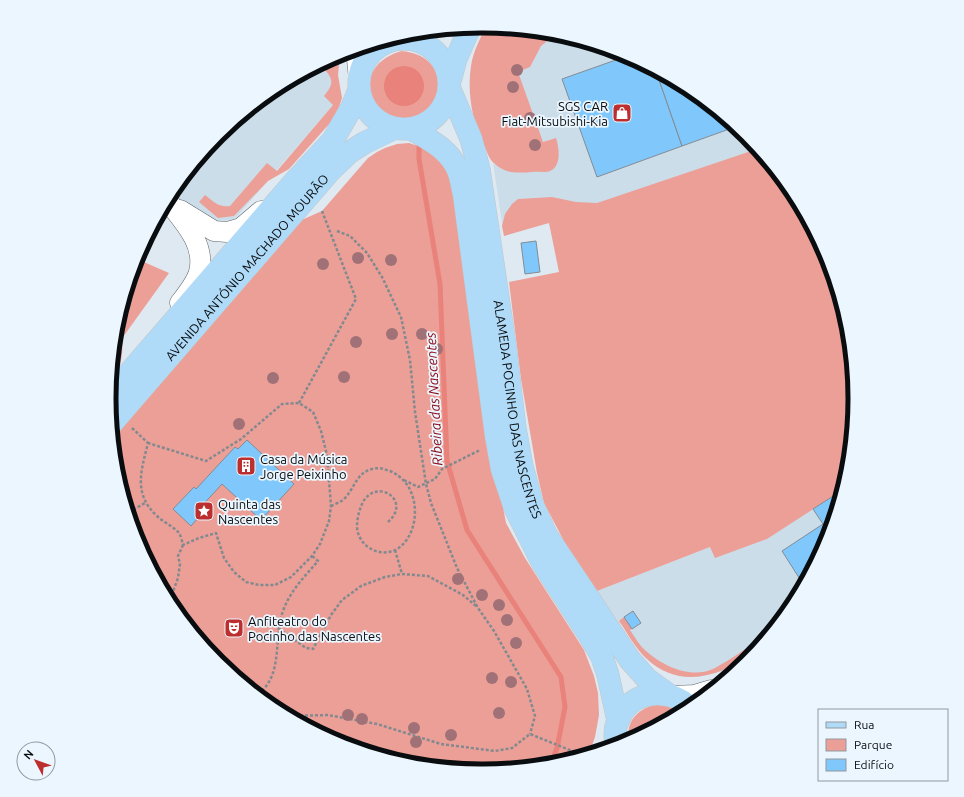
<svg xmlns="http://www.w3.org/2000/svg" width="964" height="797" font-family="Ubuntu,sans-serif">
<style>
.built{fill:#ccddea}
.green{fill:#ec9f97}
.water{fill:#e9827a}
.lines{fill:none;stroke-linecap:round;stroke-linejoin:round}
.stream{stroke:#e9827a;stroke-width:5}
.building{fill:#80c8fb;stroke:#838c93}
.minor-casing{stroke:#5e666d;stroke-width:21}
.major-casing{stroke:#c4c5c5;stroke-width:23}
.path{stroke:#838a8f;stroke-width:2.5;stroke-dasharray:3 2;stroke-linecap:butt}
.minor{stroke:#fff;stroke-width:20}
.major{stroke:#b0dbf8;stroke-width:22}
.tree{fill:#a07277}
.labels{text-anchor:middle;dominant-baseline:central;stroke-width:3.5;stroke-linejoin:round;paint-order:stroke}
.poi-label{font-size:13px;fill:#090d0f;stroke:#ecf6fe;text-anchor:start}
.street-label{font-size:13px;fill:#090d0f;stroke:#ecf6fe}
.water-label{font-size:14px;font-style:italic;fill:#8b0b15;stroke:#ecf6fe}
.rim{fill:none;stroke:#090d0f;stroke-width:5}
</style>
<rect width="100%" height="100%" fill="#dfe9f1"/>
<g class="built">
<path d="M 555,33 L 625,54 L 689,89 L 746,135 L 757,149 L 504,236 L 493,163 L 495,165 L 518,37 Z"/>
<path d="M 321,64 L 320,66 L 331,76 L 334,95 L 333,105 L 234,220 L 183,224 L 164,208 L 172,191 L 219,135 L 275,89 Z"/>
<path d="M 841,491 L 826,541 L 792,606 L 754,651 L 723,671 L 698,677 L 684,677 L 666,671 L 654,665 L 644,657 L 597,591 L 710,547 Z"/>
</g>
<g class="green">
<path d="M 486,26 L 493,33 L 501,36 L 515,34 L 522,30 L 556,34 L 541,46 L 530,67 L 518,72 L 543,142 L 556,138 C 559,147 562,166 550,171 C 545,173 537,171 532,172 C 518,173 506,174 495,164 C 488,159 487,150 483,143 C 472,120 467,92 471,66 C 473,52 480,39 486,26 Z"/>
<path d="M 402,51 C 461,57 441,131 394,118 C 386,116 378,109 374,101 C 361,76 379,57 402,51 Z"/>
<path d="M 340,54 L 338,75 L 342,98 L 338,110 L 330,123 L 289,169 L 268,181 L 234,216 L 218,218 L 199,202 L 205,195 C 213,201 219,208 230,206 L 267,163 L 277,171 L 333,105 L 324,96 C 332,86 335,81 325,70 L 338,55 Z"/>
<path d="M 409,143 L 430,150 L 453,177 L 491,444 L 506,523 L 525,558 L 584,650 L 594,676 L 598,693 L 599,715 L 595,737 L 589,754 L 554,764 L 482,771 L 409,764 L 339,743 L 275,708 L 218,662 L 172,605 L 138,541 L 117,471 L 110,398 L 117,326 L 137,259 L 169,273 L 123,337 L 122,354 L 119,372 L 297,222 L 322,211 L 368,158 L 377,152 L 385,148 L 397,144 Z"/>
<path d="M 757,149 L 792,192 L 826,256 L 847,326 L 854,399 L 847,471 L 840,496 L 838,493 L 767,539 L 715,558 L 710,547 L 597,591 L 565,543 L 544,503 L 537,473 L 521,379 L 509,282 L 559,272 L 549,223 L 504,236 L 502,226 L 505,214 L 512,204 L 518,199 L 552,197 L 576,202 L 597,203 Z"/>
<path d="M 624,617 L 632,629 L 630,630 C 635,637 639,645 645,650 C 662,666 692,680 715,668 C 734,658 751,645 769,633 C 764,639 759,647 753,652 C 721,677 679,690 646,658 C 635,648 627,632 619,621 Z"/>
<path d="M 659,704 L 668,706 L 680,713 L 629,740 C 625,720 640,707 659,704 Z"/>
</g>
<circle class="water" cx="404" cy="86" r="20"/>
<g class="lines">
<path class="stream" d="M 419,146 L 419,159 L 440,284 L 447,461 L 467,530 L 561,677 L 565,707 L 557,748 L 551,764"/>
</g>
<g class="building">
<path d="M 627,56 L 656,71 L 682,146 L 597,177 L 562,79 Z"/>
<path d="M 656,71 L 689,89 L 735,127 L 682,146 Z"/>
<path d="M 536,241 L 540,272 L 525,274 L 521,243 Z"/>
<path d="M 247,440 L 294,484 L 261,520 L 222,484 L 199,509 L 203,512 L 191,526 L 173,509 L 194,487 L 196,489 L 235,447 L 238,449 Z"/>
<path d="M 838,493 L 840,496 L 826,541 L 803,584 L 782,551 L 823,524 L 813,509 Z"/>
<path d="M 633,611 L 641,623 L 632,629 L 624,617 Z"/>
</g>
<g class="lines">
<defs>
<g id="minor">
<path d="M 398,37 L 401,39"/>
<path d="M 356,49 L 359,79"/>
<path d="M 170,204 C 184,222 206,245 199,272 C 196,283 187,294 180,303"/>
<path d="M 180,210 L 214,231 L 227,232 L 241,228 L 261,211"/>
<path d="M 674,696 L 694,695 L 711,690"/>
</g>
<g id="major">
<circle cx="404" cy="84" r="45"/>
<path d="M 450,81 L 456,59 L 470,27"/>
<path id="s1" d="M 449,87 L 471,139 L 479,169 L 505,344 L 515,428 L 522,466 L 533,506 L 547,536 L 630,660 L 647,679 L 668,694"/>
<path d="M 411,129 C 430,140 449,149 458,170 C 461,177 462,186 464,194 L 496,435 L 502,469 L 515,508 L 542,562 L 589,635 L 602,657 L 608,675 L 618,721"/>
<path d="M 110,395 L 295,181 L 333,140 L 352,107 L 359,90"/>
<path id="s2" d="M 112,423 L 330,171 L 350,152 L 364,143 L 395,128"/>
<path d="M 616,745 C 615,737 614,729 618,721 C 629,691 669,685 690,708"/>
</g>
</defs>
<use href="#minor" class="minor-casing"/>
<use href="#major" class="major-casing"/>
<g class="path">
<path d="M 328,64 L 332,58"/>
<path d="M 337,231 L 350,236 L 367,253 L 382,277 L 401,317 L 410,360 L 415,412 L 426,484 L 431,503 L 457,568 L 478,608 L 494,631 L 527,689 L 535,716 L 530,734"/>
<path d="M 299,403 L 356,299 L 322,211"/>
<path d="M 132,428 L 148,443 C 141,471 133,494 157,516 C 163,522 173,526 179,533 C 181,536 182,541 183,545 L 199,538 L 216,533 L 224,558 L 234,572 L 246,582 L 259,585 L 275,585 L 291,577 L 312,556 L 320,544 L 329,521 L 331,506 L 327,455 L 321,431 L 313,412 L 299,403 L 282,404 L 241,439 L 206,461 L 148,443"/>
<path d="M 404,480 L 418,487 L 435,479 L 442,469 L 480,450"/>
<path d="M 331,506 C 335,504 341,502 344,499 C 355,488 356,473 372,469 C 379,467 384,469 390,471 C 399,475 407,482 411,492 C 419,510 415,538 397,549 C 380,559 358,546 357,527 C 357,519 359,511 362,504 C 375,476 413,500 388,522"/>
<path d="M 129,512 L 145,503"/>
<path d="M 395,550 L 402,574"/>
<path d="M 170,600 L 178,578 L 180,564 L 178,556 L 183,545"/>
<path d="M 278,628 L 306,648 L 313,649 L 331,615 L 342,600 L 361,586 L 385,577 L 402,574 L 428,576 L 463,595 L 476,606"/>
<path d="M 258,694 C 284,675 273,638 283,611 C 290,591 305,576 318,561 L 312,556"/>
<path d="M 290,716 L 328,715 L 377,724 L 441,744 L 495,751 L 512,748 L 530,734 L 582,755"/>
</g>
<use href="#minor" class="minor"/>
<use href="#major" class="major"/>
</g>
<g class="tree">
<circle cx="517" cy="70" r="6"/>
<circle cx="513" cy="87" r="6"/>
<circle cx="530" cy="118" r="6"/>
<circle cx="535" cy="145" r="6"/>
<circle cx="358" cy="258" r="6"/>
<circle cx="391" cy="260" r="6"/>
<circle cx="323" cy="264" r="6"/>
<circle cx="392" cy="334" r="6"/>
<circle cx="422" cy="334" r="6"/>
<circle cx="356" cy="342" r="6"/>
<circle cx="437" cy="349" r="6"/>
<circle cx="344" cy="377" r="6"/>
<circle cx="273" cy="378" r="6"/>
<circle cx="239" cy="424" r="6"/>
<circle cx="458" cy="579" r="6"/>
<circle cx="482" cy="595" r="6"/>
<circle cx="499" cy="605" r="6"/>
<circle cx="507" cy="620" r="6"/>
<circle cx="516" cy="643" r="6"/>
<circle cx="492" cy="678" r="6"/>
<circle cx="511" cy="682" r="6"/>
<circle cx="499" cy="713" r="6"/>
<circle cx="348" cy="715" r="6"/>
<circle cx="362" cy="719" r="6"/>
<circle cx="414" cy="728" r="6"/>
<circle cx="451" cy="735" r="6"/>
<circle cx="416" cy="742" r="6"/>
</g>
<defs>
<symbol id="shop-square" viewBox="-11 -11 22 22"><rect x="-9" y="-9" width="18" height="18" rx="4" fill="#bd2e2f" stroke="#ecf6fe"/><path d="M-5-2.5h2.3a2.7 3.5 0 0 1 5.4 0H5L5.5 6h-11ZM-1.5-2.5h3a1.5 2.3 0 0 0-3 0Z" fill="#fff"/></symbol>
<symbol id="building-square" viewBox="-11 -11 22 22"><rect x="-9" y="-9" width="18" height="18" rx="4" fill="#bd2e2f" stroke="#ecf6fe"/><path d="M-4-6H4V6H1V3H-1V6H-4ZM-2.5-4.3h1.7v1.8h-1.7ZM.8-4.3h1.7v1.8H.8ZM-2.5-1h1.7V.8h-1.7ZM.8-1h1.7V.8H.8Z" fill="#fff"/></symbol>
<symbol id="sight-square" viewBox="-11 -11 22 22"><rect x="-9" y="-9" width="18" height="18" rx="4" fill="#bd2e2f" stroke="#ecf6fe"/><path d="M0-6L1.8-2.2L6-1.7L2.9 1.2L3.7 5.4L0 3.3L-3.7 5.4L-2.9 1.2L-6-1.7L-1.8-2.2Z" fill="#fff"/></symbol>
<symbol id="theatre-square" viewBox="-11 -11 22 22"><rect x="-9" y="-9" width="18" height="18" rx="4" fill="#bd2e2f" stroke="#ecf6fe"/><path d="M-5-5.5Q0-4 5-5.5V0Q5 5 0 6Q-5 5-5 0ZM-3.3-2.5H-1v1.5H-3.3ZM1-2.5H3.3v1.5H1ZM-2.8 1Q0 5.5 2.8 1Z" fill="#fff"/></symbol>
</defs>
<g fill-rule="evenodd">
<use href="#shop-square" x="611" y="102" width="22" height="22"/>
<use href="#building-square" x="235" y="455" width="22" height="22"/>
<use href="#sight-square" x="193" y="500" width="22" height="22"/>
<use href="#theatre-square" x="223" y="617" width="22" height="22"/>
</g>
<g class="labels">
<g class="poi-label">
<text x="608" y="106" text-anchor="end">SGS CAR<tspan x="608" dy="15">Fiat-Mitsubishi-Kia</tspan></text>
<text x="260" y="459">Casa da Música<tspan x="260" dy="15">Jorge Peixinho</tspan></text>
<text x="218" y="504">Quinta das<tspan x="218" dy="15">Nascentes</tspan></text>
<text x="248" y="621">Anfiteatro do<tspan x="248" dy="15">Pocinho das Nascentes</tspan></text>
</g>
<g class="street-label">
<text stroke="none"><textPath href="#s2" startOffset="206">AVENIDA ANTÓNIO MACHADO MOURÃO</textPath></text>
<text stroke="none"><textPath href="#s1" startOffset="331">ALAMEDA POCINHO DAS NASCENTES</textPath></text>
</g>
<g class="water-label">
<text transform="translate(434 399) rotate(-93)">Ribeira das Nascentes</text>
</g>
</g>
<path d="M0 0H964V797H0ZM481 33H483A365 365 0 0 1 848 398V399A365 365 0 0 1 483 764H481A365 365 0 0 1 116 399V398A365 365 0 0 1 481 33Z" fill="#ecf6fe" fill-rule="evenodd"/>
<path class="rim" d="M481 33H483A365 365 0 0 1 848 398V399A365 365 0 0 1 483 764H481A365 365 0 0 1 116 399V398A365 365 0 0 1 481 33Z"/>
<rect x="818" y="709" width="130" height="72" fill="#ecf6fe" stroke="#91999e"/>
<rect x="826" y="722" width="20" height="6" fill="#b0dbf8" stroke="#91999e"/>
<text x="854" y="729" font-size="12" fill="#090d0f">Rua</text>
<rect x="826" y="739" width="20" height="12" fill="#ec9f97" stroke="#91999e"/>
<text x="854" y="749" font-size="12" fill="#090d0f">Parque</text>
<rect x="826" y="759" width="20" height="12" fill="#80c8fb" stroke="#91999e"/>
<text x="854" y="769" font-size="12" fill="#090d0f">Edifício</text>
<g transform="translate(36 761) rotate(311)"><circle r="19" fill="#ecf6fe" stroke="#91999e"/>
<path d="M0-3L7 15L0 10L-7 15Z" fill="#bd2e2f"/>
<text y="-6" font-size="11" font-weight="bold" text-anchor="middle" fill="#090d0f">N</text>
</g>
</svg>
